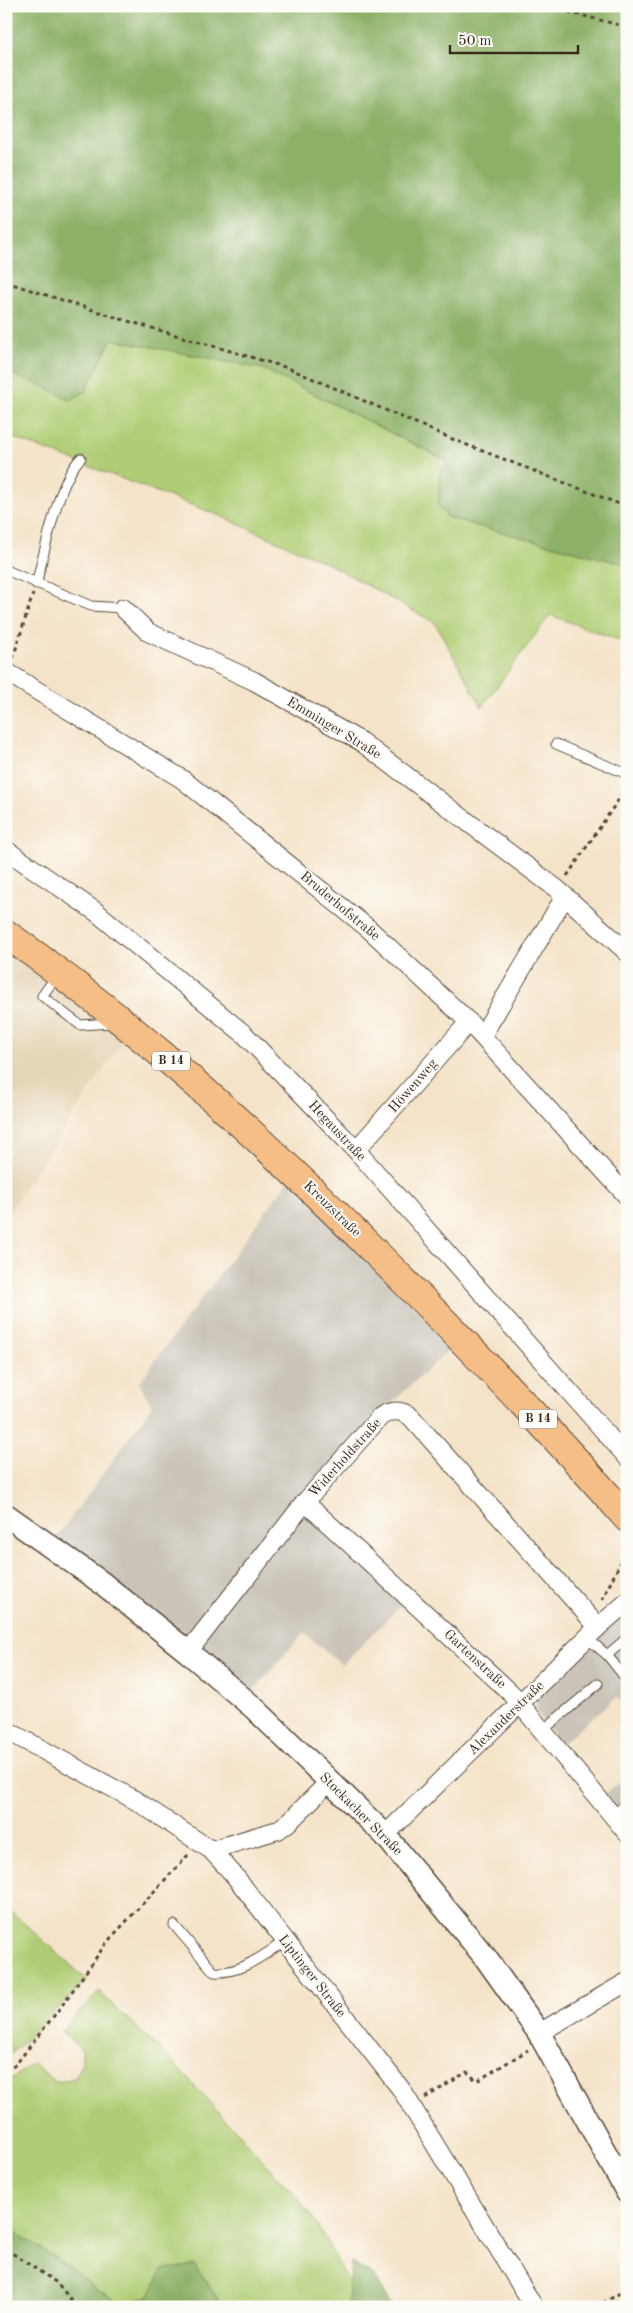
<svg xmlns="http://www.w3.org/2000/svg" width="633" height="2313" font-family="'Old Standard TT',serif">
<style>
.built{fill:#e5d6b7}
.industrial{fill:#c9c3b8}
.green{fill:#b0cd74;stroke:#767c49}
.forest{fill:#8cb066;stroke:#646d42}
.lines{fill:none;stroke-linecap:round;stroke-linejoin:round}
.service-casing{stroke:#574638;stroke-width:11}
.minor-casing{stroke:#574638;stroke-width:20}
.tertiary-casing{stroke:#574638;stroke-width:25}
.primary-casing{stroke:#574638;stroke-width:30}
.path{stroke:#574638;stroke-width:3;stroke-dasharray:4 4;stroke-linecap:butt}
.service{stroke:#fff;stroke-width:9}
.minor{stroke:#fff;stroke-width:18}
.tertiary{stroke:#fff;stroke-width:22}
.primary{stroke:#f6be87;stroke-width:28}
.labels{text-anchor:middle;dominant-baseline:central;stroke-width:4;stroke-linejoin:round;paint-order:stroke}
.shield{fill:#fdfcf7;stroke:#75695f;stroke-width:1}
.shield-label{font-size:12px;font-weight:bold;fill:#3b2a1e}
.street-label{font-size:14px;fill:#3b2a1e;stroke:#fdfcf7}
</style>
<rect width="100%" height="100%" fill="#fdfcf7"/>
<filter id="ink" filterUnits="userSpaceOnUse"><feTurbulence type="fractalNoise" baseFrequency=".02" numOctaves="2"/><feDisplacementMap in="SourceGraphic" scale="10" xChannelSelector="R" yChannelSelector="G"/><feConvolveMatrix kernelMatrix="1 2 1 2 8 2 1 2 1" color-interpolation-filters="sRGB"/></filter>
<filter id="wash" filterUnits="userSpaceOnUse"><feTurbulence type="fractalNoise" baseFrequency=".0096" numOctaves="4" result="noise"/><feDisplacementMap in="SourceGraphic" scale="20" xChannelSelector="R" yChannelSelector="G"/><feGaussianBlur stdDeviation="1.12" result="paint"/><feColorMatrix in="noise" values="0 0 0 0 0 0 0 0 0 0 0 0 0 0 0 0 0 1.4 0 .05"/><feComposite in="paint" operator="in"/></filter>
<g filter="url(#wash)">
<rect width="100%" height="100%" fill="#f4e3c8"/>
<path class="built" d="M 6,943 L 126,1035 L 6,1216 Z"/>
<g class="industrial">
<path d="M 289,1180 L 453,1346 L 381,1413 L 303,1498 L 406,1600 L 342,1665 L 304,1633 L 250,1694 L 54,1541 L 152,1406 L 139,1383 Z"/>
<path d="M 627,1609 L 627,1710 L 617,1697 L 560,1745 L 538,1713 L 535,1698 Z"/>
<path d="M 627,1775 L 627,1831 L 600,1799 Z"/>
</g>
<g class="green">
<path d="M 112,339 L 263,369 L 441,458 L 438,505 L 448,518 L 627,565 L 627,643 L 550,615 L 482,707 L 435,623 L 329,564 L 218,515 L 6,435 L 6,372 L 43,386 L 70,400 L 85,392 Z"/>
<path d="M 6,1907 L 87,1980 L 6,2059 Z"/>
<path d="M 99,1992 L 168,2057 L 309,2211 L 349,2282 L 348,2307 L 224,2307 L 194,2265 L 162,2270 L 150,2295 L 123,2304 L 96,2289 L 72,2269 L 22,2237 L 6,2221 L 6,2083 L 33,2063 L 56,2082 L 75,2078 L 82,2065 L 82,2050 L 61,2031 Z"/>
</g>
<g class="forest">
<path d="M 6,6 L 627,6 L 627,565 L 448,518 L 438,505 L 440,473 L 446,460 L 263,369 L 112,339 L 85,392 L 70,400 L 43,386 L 6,372 Z"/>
<path d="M 6,2221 L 22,2237 L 72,2269 L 96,2289 L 123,2304 L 150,2295 L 162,2270 L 194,2265 L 224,2307 L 6,2307 Z"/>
<path d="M 351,2262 L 374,2276 L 391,2307 L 348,2307 Z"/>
</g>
</g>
<g filter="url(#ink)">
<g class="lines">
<defs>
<g id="service">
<path d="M 6,570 L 91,606 L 123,608"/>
<path d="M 36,584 C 45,552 58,480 81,458"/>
<path d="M 556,744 L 627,774"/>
<path d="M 58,974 L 42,996 L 80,1025 L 112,1023"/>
<path d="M 587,1638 L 607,1655 L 627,1638"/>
<path d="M 607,1655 L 627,1680"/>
<path d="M 542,1731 L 598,1684"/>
<path d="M 612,1816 L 627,1803"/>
<path d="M 174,1925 L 214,1972 C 241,1974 263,1955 285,1941"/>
</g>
<g id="minor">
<path d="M 123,608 L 148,632 L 254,681 L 360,741 L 557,889 L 627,952"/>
<path d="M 8,673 L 182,779 L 369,929 L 469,1022 L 627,1196"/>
<path d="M 6,850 L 95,911 L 244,1034 L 356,1150 L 627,1457"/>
<path d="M 482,1036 L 565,896"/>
<path d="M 356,1150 L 469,1022"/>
<path d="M 305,1502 L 512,1694 L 627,1833"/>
<path d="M 188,1652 L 305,1502 L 380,1417 C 391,1410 400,1409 411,1417 L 598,1627"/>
<path d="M 6,1730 L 135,1800 L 211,1850 L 234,1875 L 401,2089 L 534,2307"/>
<path d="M 385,1835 L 598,1627 L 627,1602"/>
<path d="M 211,1850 L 278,1830 L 290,1821 L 329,1782"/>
<path d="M 539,2033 L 627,1982"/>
</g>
<path id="tertiary" d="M 6,1515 L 102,1583 L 188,1652 L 254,1708 L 385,1835 L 485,1957 L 539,2033 L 627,2192"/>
<path id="primary" d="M 6,934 C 144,1031 263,1140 382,1259 C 466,1343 549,1428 627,1518"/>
</defs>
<use href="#service" class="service-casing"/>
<use href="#minor" class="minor-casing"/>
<use href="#tertiary" class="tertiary-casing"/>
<use href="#primary" class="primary-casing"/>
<g class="path">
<path d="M 545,6 L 627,27"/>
<path d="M 6,282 L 121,319 L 288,368 L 457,441 L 627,507"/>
<path d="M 13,658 L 33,594"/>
<path d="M 567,876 L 627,787"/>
<path d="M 602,1600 L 627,1549"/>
<path d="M 6,2072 L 16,2064 L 60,2008 L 108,1941 L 189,1854"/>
<path d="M 425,2098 L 467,2072 L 477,2081 L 528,2050"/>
<path d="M 6,2249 L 57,2283 L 77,2307"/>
<path d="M 596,2307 L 627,2289"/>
</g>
<use href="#service" class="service"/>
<use href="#minor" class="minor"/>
<use href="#tertiary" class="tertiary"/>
<use href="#primary" class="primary"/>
</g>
</g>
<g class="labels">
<g class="shield">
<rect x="152" y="1051.5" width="38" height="19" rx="4"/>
<rect x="519" y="1409.5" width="38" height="19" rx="4"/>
</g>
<g class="shield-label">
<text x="171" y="1061">B 14</text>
<text x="538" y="1419">B 14</text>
</g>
<g class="street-label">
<text transform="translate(334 728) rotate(31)">Emminger Straße</text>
<text transform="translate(340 906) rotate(40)">Bruderhofstraße</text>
<text transform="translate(413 1086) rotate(-49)">Höwenweg</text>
<text transform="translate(337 1131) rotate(47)">Hegaustraße</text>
<text transform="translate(332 1209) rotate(44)">Kreuzstraße</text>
<text transform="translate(345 1458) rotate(-48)">Widerholdstraße</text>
<text transform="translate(475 1659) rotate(43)">Gartenstraße</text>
<text transform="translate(506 1718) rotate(-44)">Alexanderstraße</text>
<text transform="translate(361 1814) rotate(45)">Stockacher Straße</text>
<text transform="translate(312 1976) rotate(52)">Liptinger Straße</text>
</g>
</g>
<rect width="633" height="2313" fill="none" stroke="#fdfcf7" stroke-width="25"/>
<path d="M450 45v8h128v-8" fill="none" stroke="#3b2a1e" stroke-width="2.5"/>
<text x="458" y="45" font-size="15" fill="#3b2a1e" stroke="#fdfcf7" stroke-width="4" paint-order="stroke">50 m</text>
</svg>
